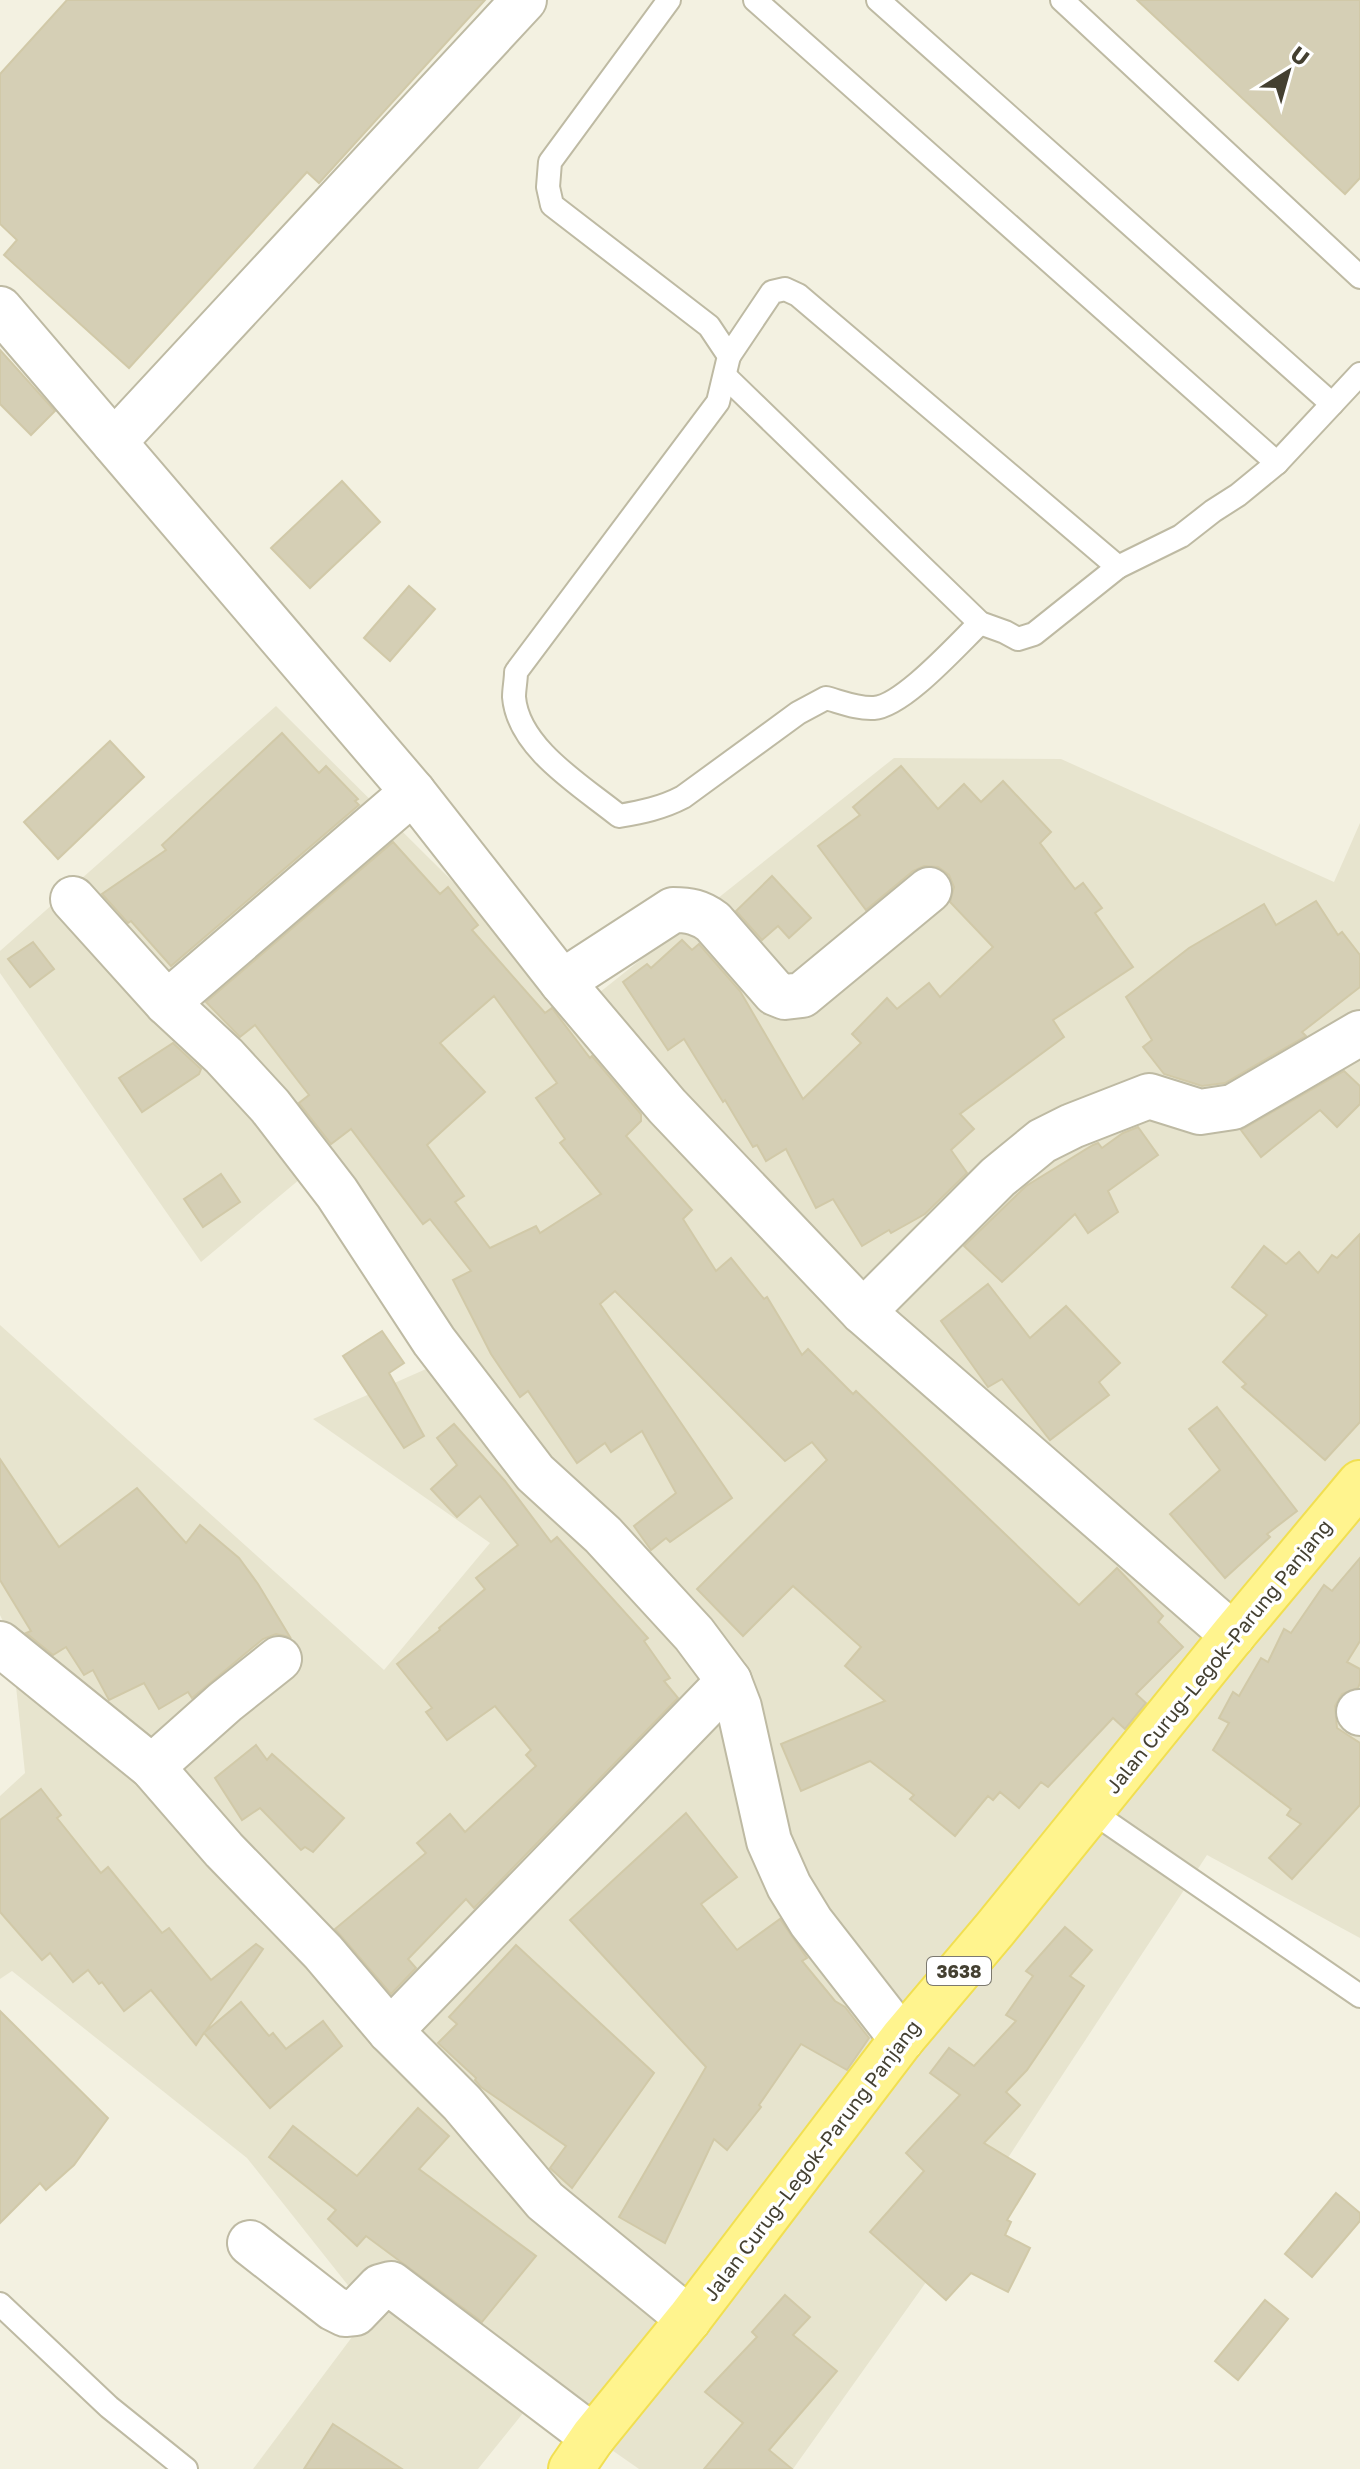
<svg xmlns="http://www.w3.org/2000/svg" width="1360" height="2469" font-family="'Golos Text',sans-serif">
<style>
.residential{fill:#e7e4ce}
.building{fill:#d5cfb5;stroke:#d1c9a8;stroke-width:2;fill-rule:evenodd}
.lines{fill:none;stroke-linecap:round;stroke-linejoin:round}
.service-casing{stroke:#bebaa3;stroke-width:26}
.minor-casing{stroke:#bebaa3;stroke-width:48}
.primary-casing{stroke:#f1df51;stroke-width:48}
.service{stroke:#fff;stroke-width:22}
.minor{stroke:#fff;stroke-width:44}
.primary{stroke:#fff48e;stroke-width:44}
.labels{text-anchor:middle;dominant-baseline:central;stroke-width:7;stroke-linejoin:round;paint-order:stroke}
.shield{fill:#fff;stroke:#7c796f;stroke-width:2}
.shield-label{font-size:18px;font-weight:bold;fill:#444031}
.street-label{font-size:20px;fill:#444031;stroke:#fff}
</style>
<rect width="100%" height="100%" fill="#f3f1e1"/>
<path class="residential" d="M 276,706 L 580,1008 L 894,758 L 1061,759 L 1334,882 L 1360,823 L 1360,1938 L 1207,1855 L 929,2278 L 793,2469 L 639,2469 L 536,2397 L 478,2469 L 253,2469 L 370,2313 L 247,2158 L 12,1971 L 0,1979 L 0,1796 L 25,1773 L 11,1638 L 0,1615 L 0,1325 L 384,1670 L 490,1543 L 313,1419 L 469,1350 L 318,1164 L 201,1262 L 0,973 L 0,951 Z"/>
<g class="building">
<path d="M 67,0 L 485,0 L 319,183 L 307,172 L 129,368 L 4,255 L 17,240 L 0,224 L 0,74 Z"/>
<path d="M 1137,0 L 1360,0 L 1360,178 L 1345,194 Z"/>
<path d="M 0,350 L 55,411 L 31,435 L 0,404 Z"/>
<path d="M 342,481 L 380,522 L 310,588 L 271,548 Z"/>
<path d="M 409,586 L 435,609 L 390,661 L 364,638 Z"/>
<path d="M 282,733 L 319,773 L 326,766 L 358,799 L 355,801 L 359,805 L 171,966 L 131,921 L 128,923 L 102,894 L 166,850 L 162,845 Z"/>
<path d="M 110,741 L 144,777 L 58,859 L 24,822 Z"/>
<path d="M 901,766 L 938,809 L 964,784 L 981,802 L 1003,781 L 1051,832 L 1040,843 L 1075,889 L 1083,883 L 1102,908 L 1095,913 L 1133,967 L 1053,1020 L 1064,1037 L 960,1114 L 974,1129 L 951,1150 L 967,1173 L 925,1214 L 891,1233 L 889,1230 L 862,1246 L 833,1199 L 816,1208 L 786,1149 L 766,1161 L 757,1145 L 753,1147 L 725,1100 L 723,1102 L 684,1039 L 668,1050 L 623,982 L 647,964 L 651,968 L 682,940 L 692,950 L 699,944 L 740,991 L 803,1099 L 861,1043 L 852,1034 L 887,998 L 897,1009 L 929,983 L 940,997 L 993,947 L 950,902 L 954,887 L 949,875 L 938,867 L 924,866 L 913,871 L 866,910 L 818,846 L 860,815 L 853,807 Z"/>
<path d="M 393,842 L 440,894 L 448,887 L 478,925 L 472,930 L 545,1013 L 552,1008 L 590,1058 L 592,1056 L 641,1114 L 641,1121 L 626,1136 L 692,1210 L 683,1219 L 716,1271 L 731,1258 L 764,1299 L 767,1297 L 802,1355 L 808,1349 L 853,1394 L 856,1391 L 1079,1605 L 1117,1568 L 1163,1616 L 1158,1622 L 1183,1647 L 1136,1694 L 1146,1703 L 1125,1729 L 1113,1718 L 1048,1787 L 1041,1782 L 1019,1808 L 1000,1792 L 993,1800 L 988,1796 L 955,1836 L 910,1799 L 914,1795 L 870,1761 L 801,1791 L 781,1744 L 885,1701 L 845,1666 L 861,1647 L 793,1586 L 743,1636 L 697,1589 L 827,1460 L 812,1442 L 785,1461 L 615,1291 L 600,1304 L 732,1498 L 670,1542 L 666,1538 L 651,1550 L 634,1526 L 676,1493 L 642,1431 L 611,1452 L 605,1443 L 577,1463 L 528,1391 L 520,1397 L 491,1354 L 453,1280 L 471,1271 L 430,1219 L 423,1224 L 351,1129 L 331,1144 L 299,1103 L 309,1095 L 255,1025 L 240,1037 L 206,1002 ZM 494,996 L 557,1083 L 536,1098 L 565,1139 L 560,1143 L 601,1194 L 540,1233 L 536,1226 L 490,1248 L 455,1202 L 464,1196 L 427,1145 L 485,1092 L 440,1043 Z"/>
<path d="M 772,876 L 811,918 L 789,938 L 778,926 L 762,940 L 736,911 Z"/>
<path d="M 1316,901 L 1338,935 L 1342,932 L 1360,955 L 1360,987 L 1302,1032 L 1306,1036 L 1225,1083 L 1202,1086 L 1164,1074 L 1143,1047 L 1152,1040 L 1126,997 L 1189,948 L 1264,904 L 1276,925 Z"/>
<path d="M 33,942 L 54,969 L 30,987 L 8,959 Z"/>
<path d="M 173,1043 L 201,1069 L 199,1074 L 142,1112 L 119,1078 Z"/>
<path d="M 1344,1071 L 1360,1086 L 1360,1104 L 1337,1127 L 1320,1110 L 1261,1157 L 1241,1130 Z"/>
<path d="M 1138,1127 L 1158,1155 L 1108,1191 L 1118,1212 L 1088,1233 L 1075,1214 L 1002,1282 L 964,1246 L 1026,1186 L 1093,1145 L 1098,1143 L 1102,1148 L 1123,1133 Z"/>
<path d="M 221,1174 L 240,1202 L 203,1227 L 184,1199 Z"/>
<path d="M 1360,1234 L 1360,1422 L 1325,1460 L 1242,1387 L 1246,1384 L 1223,1362 L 1267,1315 L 1232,1287 L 1264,1246 L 1286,1264 L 1299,1252 L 1318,1273 L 1332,1255 L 1337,1258 Z"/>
<path d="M 988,1284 L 1030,1338 L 1066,1306 L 1120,1363 L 1099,1382 L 1109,1395 L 1050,1440 L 1002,1379 L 988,1387 L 941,1321 Z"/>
<path d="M 382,1331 L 404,1363 L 389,1373 L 424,1436 L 404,1448 L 343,1356 Z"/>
<path d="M 1217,1407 L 1297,1511 L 1267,1534 L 1270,1537 L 1225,1578 L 1170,1514 L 1220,1470 L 1189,1429 Z"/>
<path d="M 454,1424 L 505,1481 L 551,1542 L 557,1537 L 648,1638 L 644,1641 L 670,1678 L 664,1681 L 678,1698 L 474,1908 L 466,1899 L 408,1959 L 416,1968 L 391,1994 L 335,1929 L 426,1853 L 417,1843 L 450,1814 L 465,1832 L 536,1766 L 526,1755 L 531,1750 L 495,1706 L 447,1740 L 426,1712 L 432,1708 L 397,1664 L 440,1630 L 439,1628 L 485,1589 L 476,1578 L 518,1545 L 480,1496 L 457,1517 L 431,1489 L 457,1465 L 437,1438 Z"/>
<path d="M 0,1459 L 59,1547 L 137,1488 L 186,1543 L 200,1525 L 239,1558 L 258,1584 L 290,1637 L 276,1634 L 263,1639 L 192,1698 L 188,1692 L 159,1709 L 144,1683 L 109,1700 L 93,1670 L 84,1675 L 66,1647 L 53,1655 L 26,1633 L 31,1631 L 0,1580 Z"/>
<path d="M 1360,1558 L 1360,1641 L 1347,1662 L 1360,1669 L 1360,1683 L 1358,1688 L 1342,1694 L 1335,1706 L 1337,1728 L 1360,1743 L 1360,1805 L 1292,1879 L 1269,1858 L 1301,1824 L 1287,1815 L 1291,1809 L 1213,1750 L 1229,1723 L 1219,1718 L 1233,1692 L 1239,1696 L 1261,1658 L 1268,1662 L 1284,1629 L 1291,1633 L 1324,1585 L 1332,1591 Z"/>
<path d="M 256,1745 L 267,1760 L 272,1754 L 344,1818 L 313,1852 L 305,1847 L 301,1850 L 260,1808 L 242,1820 L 215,1778 Z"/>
<path d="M 41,1789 L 61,1815 L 57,1818 L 101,1873 L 108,1867 L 162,1933 L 169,1928 L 211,1980 L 256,1944 L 263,1949 L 205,2032 L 241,2002 L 269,2036 L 273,2033 L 286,2049 L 323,2021 L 342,2046 L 270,2108 L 204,2033 L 196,2045 L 151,1990 L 124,2011 L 102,1982 L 99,1984 L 88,1970 L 73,1982 L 50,1953 L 42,1960 L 0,1912 L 0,1820 Z"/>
<path d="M 686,1813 L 737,1877 L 701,1904 L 737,1950 L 780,1919 L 807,1958 L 802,1961 L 835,2001 L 845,2007 L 869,2038 L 847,2070 L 801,2044 L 759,2105 L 761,2107 L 727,2150 L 714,2139 L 665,2243 L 619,2217 L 706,2067 L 570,1920 Z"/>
<path d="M 1065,1927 L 1092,1950 L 1070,1976 L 1084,1986 L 1027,2070 L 1006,2092 L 1020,2105 L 984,2143 L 1035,2174 L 1007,2220 L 1011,2222 L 1005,2235 L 1030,2248 L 1008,2292 L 971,2273 L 946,2300 L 870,2232 L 924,2171 L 906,2153 L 960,2095 L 930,2073 L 949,2048 L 974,2066 L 1016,2021 L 1006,2015 L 1033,1976 L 1026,1971 Z"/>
<path d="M 516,1945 L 654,2073 L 572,2188 L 550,2168 L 566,2146 L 481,2087 L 475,2080 L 476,2078 L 438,2043 L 457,2024 L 449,2017 Z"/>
<path d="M 0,2011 L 108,2118 L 74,2165 L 46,2190 L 40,2183 L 0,2223 Z"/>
<path d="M 418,2108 L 449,2136 L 419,2169 L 536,2256 L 482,2322 L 366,2236 L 357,2246 L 328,2219 L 336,2210 L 269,2157 L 293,2126 L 357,2176 Z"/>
<path d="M 1336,2193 L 1360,2213 L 1360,2221 L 1312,2277 L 1285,2254 Z"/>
<path d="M 785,2295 L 810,2317 L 793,2335 L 837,2371 L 769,2450 L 792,2469 L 704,2469 L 743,2423 L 705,2392 L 757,2337 L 752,2332 Z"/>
<path d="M 1265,2300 L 1288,2319 L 1238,2380 L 1215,2361 Z"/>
<path d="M 333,2424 L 402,2469 L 304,2469 Z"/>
</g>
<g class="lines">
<defs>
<g id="service">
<path d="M 669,0 L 550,162 L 548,187 L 552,205 L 709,326 L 729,356 L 718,402 L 516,672 C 516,680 514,689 514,697 C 518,748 582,786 619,816 C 642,812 662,808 683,797 L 798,713 L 826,698 C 841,702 858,709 874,708 C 903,706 958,644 980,623"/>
<path d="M 755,0 L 1277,463"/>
<path d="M 878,0 L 1332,404"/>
<path d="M 1062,0 L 1360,277"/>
<path d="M 729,356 L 772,292 L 785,289 L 798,295 L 1118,567 L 1181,536 L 1213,511 L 1238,495 L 1277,463 L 1360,374"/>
<path d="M 725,376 L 980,623 L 1005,632 L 1018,639 L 1034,634 L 1118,567"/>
<path d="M 1091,1811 L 1360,1996"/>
<path d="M 0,2304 L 109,2407 L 186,2469"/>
</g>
<g id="minor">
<path d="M 0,309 L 413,792 L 562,982 L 667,1106 L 863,1312 L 1233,1635"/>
<path d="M 114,442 L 524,0"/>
<path d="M 73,899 L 167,1003 L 224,1056 L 270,1106 L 337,1193 L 434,1341 L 535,1473 L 603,1535 L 694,1634 L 729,1681 L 739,1707 L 769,1841 L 789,1886 L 811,1922 L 902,2039"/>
<path d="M 562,982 L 673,910 C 689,910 700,912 713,922 L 775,993 L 785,997 L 802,995 L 929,890"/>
<path d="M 167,1003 L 413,792"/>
<path d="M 863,1312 L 998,1177 L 1042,1141 L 1072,1126 L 1149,1096 L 1200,1112 L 1233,1107 L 1360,1033"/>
<path d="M 0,1644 L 152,1767 L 224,1850 L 323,1952 L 390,2031 L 462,2103 L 545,2201 L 689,2319"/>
<path d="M 1359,1712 L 1360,1713"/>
<path d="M 152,1767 L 225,1702 L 279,1659"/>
<path d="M 390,2031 L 729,1681"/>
<path d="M 250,2243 L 333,2308 L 345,2314 L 355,2313 L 380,2287 L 391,2284 L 593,2437"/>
</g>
<path id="primary" d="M 571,2469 L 593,2437 L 689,2319 L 902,2039 L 995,1929 L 1233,1635 L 1360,1483"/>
</defs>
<use href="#service" class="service-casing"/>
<use href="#minor" class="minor-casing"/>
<use href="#primary" class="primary-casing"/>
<use href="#service" class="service"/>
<use href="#minor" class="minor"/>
<use href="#primary" class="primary"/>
</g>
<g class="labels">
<rect class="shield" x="927" y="1957" width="64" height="28" rx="6"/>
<g class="shield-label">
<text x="959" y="1971">3638</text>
</g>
<g class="street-label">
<text transform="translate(1218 1656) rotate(-51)">Jalan Curug–Legok–Parung Panjang</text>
<text transform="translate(811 2160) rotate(-53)">Jalan Curug–Legok–Parung Panjang</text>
</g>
</g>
<g transform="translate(1288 72) rotate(37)" stroke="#ffffff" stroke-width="6" paint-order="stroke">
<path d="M0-6L14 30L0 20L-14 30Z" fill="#444031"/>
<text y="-12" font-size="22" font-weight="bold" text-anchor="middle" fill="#444031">U</text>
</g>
</svg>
